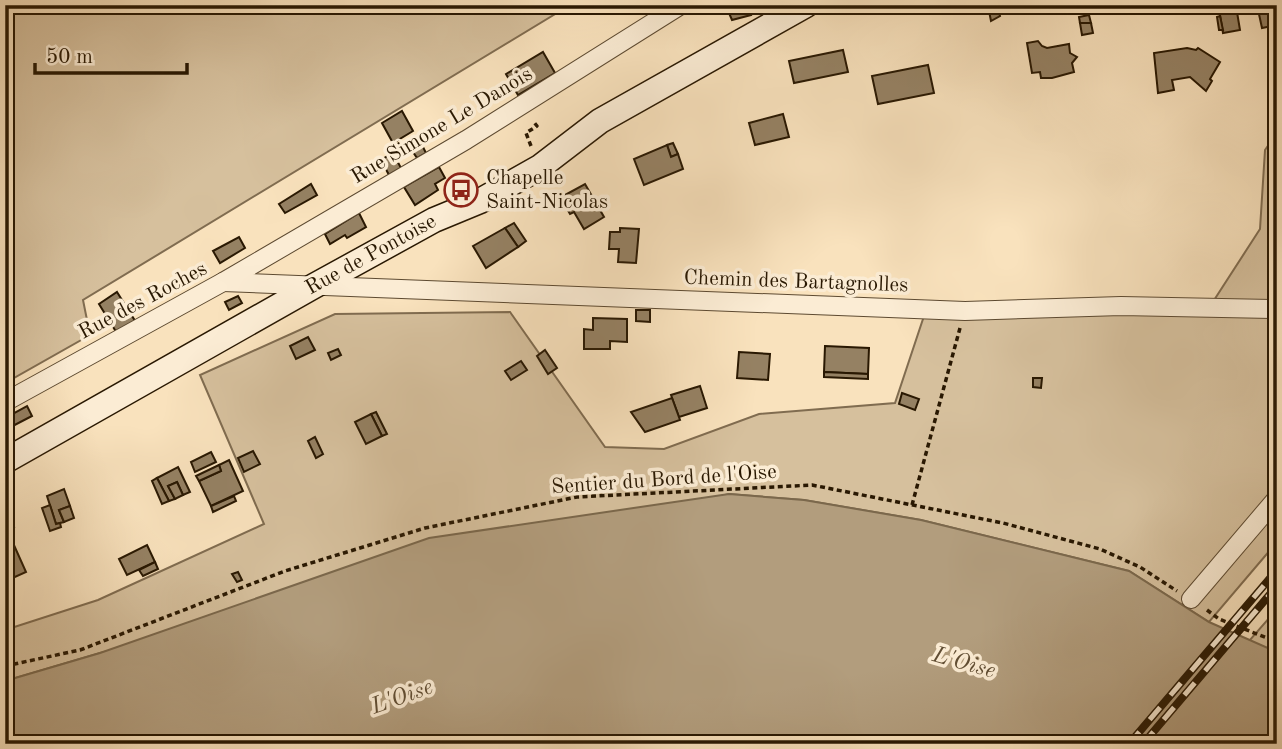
<svg xmlns="http://www.w3.org/2000/svg" width="1282" height="749" font-family="'Old Standard TT',serif">
<style>
.green{fill:#d6c09d;stroke:#806c50;stroke-width:2}
.water{fill:#b29d7d;stroke:#7b684c;stroke-width:2}
.building{fill:#958163;stroke:#291802;stroke-width:2}
.lines{fill:none;stroke-linecap:round;stroke-linejoin:round}
.street-casing{stroke:#5d4a31;stroke-width:20}
.secondary-casing{stroke:#291802;stroke-width:27}
.path{stroke:#291802;stroke-width:3.5;stroke-dasharray:5 3.5;stroke-linecap:butt}
.street{stroke:#fbecd4;stroke-width:18}
.secondary{stroke:#fbecd4;stroke-width:24}
.rail-casing{stroke:#291802;stroke-width:8}
.rail{stroke:#fbecd4;stroke-width:5;stroke-dasharray:16;stroke-linecap:butt}
.labels{text-anchor:middle;dominant-baseline:central;stroke-width:7;stroke-linejoin:round;paint-order:stroke}
.street-label{font-size:21px;fill:#291802;stroke:#fbecd4}
.poi-label{font-size:21px;fill:#291802;stroke:#fbecd4;text-anchor:start}
.water-label{font-size:23px;font-style:italic;fill:#604d33;stroke:#fbecd4}
</style>
<rect width="100%" height="100%" fill="#f9e2bd"/>
<filter id="stains"><feTurbulence type="fractalNoise" baseFrequency=".00286" numOctaves="4"/><feColorMatrix values="0 0 0 0 .2 0 0 0 0 .09 0 0 0 0 .02 0 0 0 .5 -.17"/></filter>
<radialGradient id="worn" r=".72"><stop offset=".6" stop-color="#630" stop-opacity="0"/><stop offset="1" stop-color="#630" stop-opacity=".3"/></radialGradient>
<g class="green">
<path d="M 5,5 L 570,5 L 83,300 L 90,335 L 5,383 Z"/>
<path d="M 1277,133 L 1277,542 L 1209,622 L 1129,571 L 921,520 L 804,500 L 729,494 L 100,653 L 5,681 L 5,630 L 98,600 L 264,524 L 200,375 L 335,314 L 510,312 L 605,447 L 664,449 L 759,414 L 895,403 L 924,316 L 1207,311 L 1260,229 L 1265,150 Z"/>
<path d="M 1277,609 L 1277,652 L 1249,641 Z"/>
</g>
<path class="water" d="M 729,494 L 804,500 L 921,520 L 1129,571 L 1209,622 L 1277,652 L 1277,744 L 5,744 L 5,681 L 100,653 L 429,538 Z"/>
<g class="building">
<path d="M 737,5 L 739,13 L 749,10 L 751,15 L 732,20 L 726,6 Z"/>
<path d="M 737,5 L 758,5 L 758,7 L 739,13 Z"/>
<path d="M 997,5 L 1000,16 L 991,21 L 988,6 Z"/>
<path d="M 1050,5 L 1062,5 L 1064,14 L 1051,14 Z"/>
<path d="M 1257,5 L 1277,5 L 1277,25 L 1262,28 Z"/>
<path d="M 1236,6 L 1240,30 L 1223,33 L 1219,9 Z"/>
<path d="M 1089,15 L 1091,23 L 1080,23 L 1079,17 Z"/>
<path d="M 1220,16 L 1223,30 L 1219,30 L 1217,17 Z"/>
<path d="M 1080,23 L 1091,23 L 1093,33 L 1082,35 Z"/>
<path d="M 1038,41 L 1042,46 L 1047,48 L 1069,44 L 1070,53 L 1077,57 L 1072,63 L 1074,72 L 1052,78 L 1041,78 L 1040,72 L 1032,73 L 1027,43 Z"/>
<path d="M 1187,48 L 1196,50 L 1198,48 L 1220,62 L 1210,79 L 1212,81 L 1206,91 L 1190,77 L 1172,80 L 1174,90 L 1158,93 L 1154,53 Z"/>
<path d="M 843,50 L 848,72 L 794,83 L 789,61 Z"/>
<path d="M 543,52 L 555,73 L 518,95 L 506,74 Z"/>
<path d="M 928,65 L 934,93 L 878,104 L 872,76 Z"/>
<path d="M 402,111 L 413,131 L 393,143 L 382,123 Z"/>
<path d="M 783,114 L 789,137 L 755,145 L 749,123 Z"/>
<path d="M 421,143 L 426,153 L 417,158 L 411,149 Z"/>
<path d="M 673,143 L 678,154 L 671,157 L 667,145 Z"/>
<path d="M 667,145 L 671,157 L 678,154 L 683,169 L 644,185 L 634,159 Z"/>
<path d="M 393,153 L 401,168 L 389,175 L 381,160 Z"/>
<path d="M 439,167 L 445,178 L 435,184 L 438,190 L 415,205 L 404,187 Z"/>
<path d="M 311,184 L 317,195 L 285,213 L 279,204 Z"/>
<path d="M 585,184 L 604,217 L 584,229 L 574,212 L 570,214 L 562,200 L 566,197 L 565,195 Z"/>
<path d="M 359,213 L 366,227 L 347,238 L 345,235 L 330,244 L 325,234 Z"/>
<path d="M 514,223 L 526,241 L 518,247 L 505,228 Z"/>
<path d="M 505,228 L 518,247 L 486,268 L 473,246 Z"/>
<path d="M 620,228 L 639,229 L 636,263 L 618,262 L 619,249 L 609,249 L 610,232 L 620,232 Z"/>
<path d="M 239,237 L 245,248 L 220,263 L 213,251 Z"/>
<path d="M 117,292 L 137,324 L 118,335 L 99,304 Z"/>
<path d="M 238,296 L 242,303 L 229,310 L 225,302 Z"/>
<path d="M 636,310 L 650,310 L 650,322 L 636,321 Z"/>
<path d="M 593,318 L 627,319 L 627,342 L 610,341 L 610,349 L 584,349 L 584,329 L 593,330 Z"/>
<path d="M 308,337 L 315,350 L 296,359 L 290,346 Z"/>
<path d="M 825,346 L 869,348 L 868,374 L 824,372 Z"/>
<path d="M 338,349 L 341,355 L 331,360 L 328,353 Z"/>
<path d="M 545,350 L 557,368 L 548,374 L 537,356 Z"/>
<path d="M 739,352 L 770,354 L 768,380 L 737,378 Z"/>
<path d="M 521,361 L 527,370 L 511,380 L 505,371 Z"/>
<path d="M 824,372 L 868,374 L 868,379 L 824,377 Z"/>
<path d="M 1033,378 L 1042,378 L 1041,388 L 1033,387 Z"/>
<path d="M 700,386 L 707,408 L 679,417 L 671,395 Z"/>
<path d="M 902,393 L 919,399 L 915,410 L 899,404 Z"/>
<path d="M 672,398 L 680,420 L 645,432 L 631,412 Z"/>
<path d="M 27,406 L 32,416 L 5,430 L 5,418 Z"/>
<path d="M 376,412 L 387,434 L 382,436 L 371,414 Z"/>
<path d="M 371,414 L 382,436 L 366,444 L 355,422 Z"/>
<path d="M 315,437 L 323,454 L 316,458 L 308,441 Z"/>
<path d="M 253,451 L 260,464 L 244,472 L 238,458 Z"/>
<path d="M 211,452 L 216,462 L 195,472 L 191,462 Z"/>
<path d="M 229,460 L 243,491 L 211,506 L 199,481 L 221,471 L 219,465 Z"/>
<path d="M 219,465 L 221,471 L 199,481 L 196,476 Z"/>
<path d="M 178,467 L 190,492 L 183,495 L 177,482 L 168,486 L 175,499 L 169,501 L 157,478 Z"/>
<path d="M 157,478 L 169,501 L 162,504 L 152,481 Z"/>
<path d="M 177,482 L 183,495 L 175,499 L 168,486 Z"/>
<path d="M 64,489 L 70,506 L 59,510 L 64,522 L 56,524 L 47,496 Z"/>
<path d="M 234,496 L 236,501 L 213,512 L 211,506 Z"/>
<path d="M 50,505 L 56,524 L 60,523 L 61,527 L 50,531 L 42,508 Z"/>
<path d="M 70,506 L 74,518 L 64,522 L 59,510 Z"/>
<path d="M 9,517 L 14,527 L 8,530 L 9,534 L 5,535 L 5,519 Z"/>
<path d="M 9,534 L 26,572 L 6,581 L 5,535 Z"/>
<path d="M 147,545 L 155,562 L 127,575 L 119,559 Z"/>
<path d="M 155,562 L 158,569 L 143,576 L 139,570 Z"/>
<path d="M 238,572 L 242,580 L 237,582 L 232,574 Z"/>
</g>
<g class="lines">
<defs>
<g id="street">
<path d="M 223,282 L 965,311 L 1121,306 L 1277,309"/>
<path d="M 5,402 L 223,282 L 466,140 L 681,5"/>
<path d="M 1191,599 L 1277,498"/>
</g>
<g id="secondary">
<path id="s1" d="M 5,461 L 314,286 L 434,220 L 480,201 L 540,167 L 600,121 L 806,5"/>
</g>
</defs>
<use href="#street" class="street-casing"/>
<use href="#secondary" class="secondary-casing"/>
<g class="path">
<path d="M 531,146 L 526,133 L 537,126 L 533,121"/>
<path d="M 912,505 L 960,328"/>
<path d="M 1207,610 L 1219,619 L 1277,642"/>
<path d="M 5,666 L 80,650 L 285,571 L 425,528 L 577,497 L 812,485 L 1003,523 L 1100,549 L 1140,567 L 1177,591"/>
</g>
<use href="#street" class="street"/>
<use href="#secondary" class="secondary"/>
<defs>
<g id="rail">
<path d="M 1129,744 L 1277,570"/>
<path d="M 1143,744 L 1277,586"/>
</g>
</defs>
<use href="#rail" class="rail-casing"/>
<use href="#rail" class="rail"/>
</g>
<defs>
<symbol id="bus-ring" viewBox="-11 -11 22 22"><circle r="9.5" fill="#fbecd4" stroke="#8f2418" stroke-width="1.5"/><path d="M-5-6H5V4H4V6H2V4H-2V6H-4V4H-5ZM-3.5-4V0h7V-4ZM-3.5 1.2v1.5H-2V1.2ZM2 1.2v1.5H3.5V1.2Z" fill="#8f2418"/></symbol>
</defs>
<g fill-rule="evenodd">
<use href="#bus-ring" x="442" y="171" width="38" height="38"/>
</g>
<g class="labels">
<g class="street-label">
<text transform="translate(442 126) rotate(-31)">Rue Simone Le Danois</text>
<text stroke="none"><textPath href="#s1" startOffset="420">Rue de Pontoise</textPath></text>
<text transform="translate(796 282) rotate(2)">Chemin des Bartagnolles</text>
<text transform="translate(143 301) rotate(-28)">Rue des Roches</text>
<text transform="translate(664 480) rotate(-4)">Sentier du Bord de l'Oise</text>
</g>
<g class="poi-label">
<text x="486" y="178">Chapelle<tspan x="486" dy="24">Saint-Nicolas</tspan></text>
</g>
<g class="water-label">
<text transform="translate(964 663) rotate(16)">L'Oise</text>
<text transform="translate(402 697) rotate(-20)">L'Oise</text>
</g>
</g>
<rect width="1282" height="749" fill="none" stroke="#f9e2bd" stroke-width="28"/>
<rect x="7" y="7" width="1268" height="735" fill="none" stroke="#291802" stroke-width="3.5"/>
<rect x="14" y="14" width="1254" height="721" fill="none" stroke="#291802" stroke-width="2"/>
<path d="M35 63v10h152v-10" fill="none" stroke="#291802" stroke-width="3.5"/>
<text x="46" y="63" font-size="21" fill="#291802" stroke="#fbecd4" stroke-width="5" paint-order="stroke">50 m</text>
<rect width="100%" height="100%" filter="url(#stains)"/>
<rect width="100%" height="100%" fill="url(#worn)"/>
</svg>
